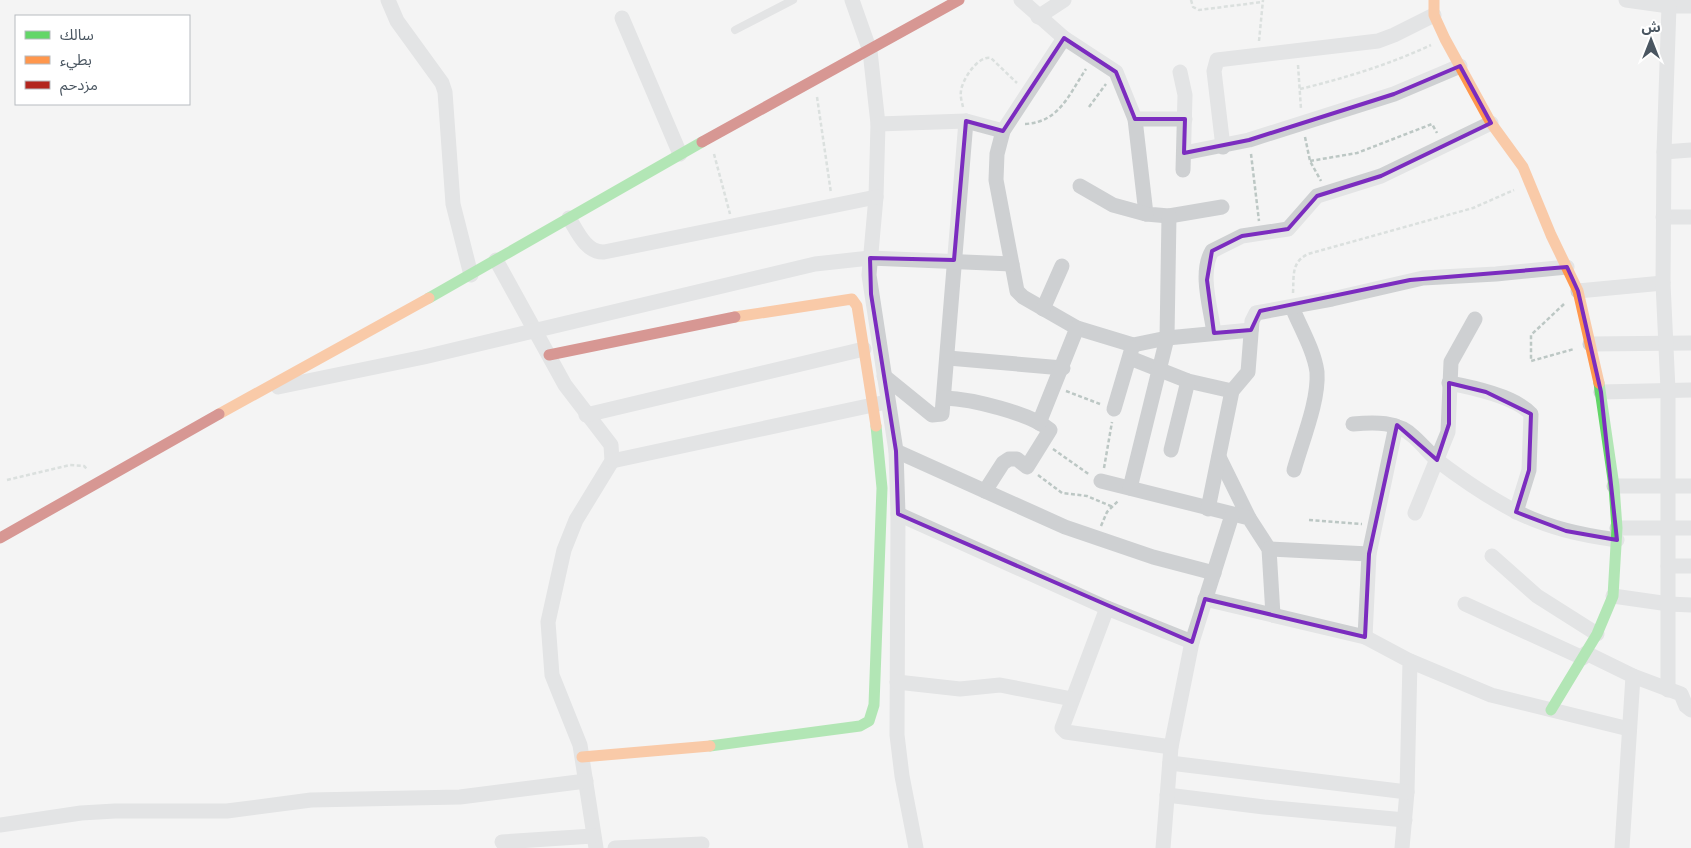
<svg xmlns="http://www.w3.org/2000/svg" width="1691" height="848" font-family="Montserrat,'Noto Sans Arabic',sans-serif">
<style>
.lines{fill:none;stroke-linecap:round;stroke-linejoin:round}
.path{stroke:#bcc7c4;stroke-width:2.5;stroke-dasharray:4 2.5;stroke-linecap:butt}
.lane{stroke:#ced0d2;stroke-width:8}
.street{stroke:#ced0d2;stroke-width:15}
.fast{stroke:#63d668;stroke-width:11}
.slow{stroke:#ff974d;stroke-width:11}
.jam{stroke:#b3261e;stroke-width:11}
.marked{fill:none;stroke:#7b2cbf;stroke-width:4;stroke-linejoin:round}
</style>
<rect width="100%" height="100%" fill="#f4f4f4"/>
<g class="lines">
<g class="path">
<path d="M 1191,0 L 1193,7 L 1199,10 L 1262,2"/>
<path d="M 1259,41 L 1263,0"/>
<path d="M 1298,65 L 1301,109"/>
<path d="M 1300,89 C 1345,78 1388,65 1431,45"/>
<path d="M 817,97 L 831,193"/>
<path d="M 963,107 C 962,102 960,97 961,91 C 962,80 978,55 991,58 L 1017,83"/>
<path d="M 1089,107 L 1106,84"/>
<path d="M 1025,124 C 1060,122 1069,94 1086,69"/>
<path d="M 1305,137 L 1310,161 L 1321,181"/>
<path d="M 714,154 L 730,214"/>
<path d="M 1251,154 L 1259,221"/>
<path d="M 1310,161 L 1357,153 L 1432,124 L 1437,133"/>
<path d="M 1293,293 C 1294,276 1291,262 1308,254 L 1473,208 L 1514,190"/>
<path d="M 1564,304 L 1531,335 L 1531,361 L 1574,349"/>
<path d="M 1066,391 L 1100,404"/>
<path d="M 1053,449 L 1090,475"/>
<path d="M 1104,468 L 1112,422"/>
<path d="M 1038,475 L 1062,493 L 1087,496 L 1113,507"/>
<path d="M 7,480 L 70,465 L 84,466 L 88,470"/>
<path d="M 1309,520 L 1362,524"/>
<path d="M 1101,526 L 1107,512 L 1119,500"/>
</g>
<path class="lane" d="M 735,30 L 793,0"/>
<g class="street">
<path d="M 388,0 L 397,21 L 442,83 L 445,92 L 453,204 L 471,275"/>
<path d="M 852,0 L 870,51 L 878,124 L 876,197 L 869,275 L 896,451 L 898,514 L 897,735 L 902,776 L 916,848"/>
<path d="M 1021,0 L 1064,38 L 1116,72 L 1135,119 L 1146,214 L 1169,216 L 1222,207"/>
<path d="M 1626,0 L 1669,6 L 1691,6"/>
<path d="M 1038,17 L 1064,0"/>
<path d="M 622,18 L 680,154"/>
<path d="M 1064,38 L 1003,131 L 997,154 L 996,180 L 1017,291 L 1023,297 L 1077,328 L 1133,345 L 1167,338 L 1251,330"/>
<path d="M 1180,72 L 1185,95 L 1183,170"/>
<path d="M 1135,119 L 1185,119"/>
<path d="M 878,124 L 966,121 L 1003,131"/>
<path d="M 1223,147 L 1214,71 L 1217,60 L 1378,41 L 1394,35 L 1434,15"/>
<path d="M 1664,152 L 1691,150"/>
<path d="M 1184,153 L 1249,140 L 1394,94 L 1460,66"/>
<path d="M 1080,186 L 1113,205 L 1146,214"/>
<path d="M 1663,217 L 1691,217"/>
<path d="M 569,218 C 577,231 586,253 604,252 L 876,197"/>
<path d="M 496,260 L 565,385 L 611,445 L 612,461 L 576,520 L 564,550 L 548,622 L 552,675 L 580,745 L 596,848"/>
<path d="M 1578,291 L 1663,283"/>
<path d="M 1292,307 C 1300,327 1314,350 1317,372 C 1319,401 1302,441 1294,470"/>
<path d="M 1043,309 L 1062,266"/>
<path d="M 1214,333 C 1211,309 1199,273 1212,251 L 1242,236 L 1288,229 L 1317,196 L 1381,176 L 1491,123"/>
<path d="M 1590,344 L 1691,343"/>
<path d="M 948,358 L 1063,368"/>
<path d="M 1130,358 L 1188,381 L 1232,391"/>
<path d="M 884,376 L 932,415 L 942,414 L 966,121"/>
<path d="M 1449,383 C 1471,387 1516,397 1531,414 L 1529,470 L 1516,512"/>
<path d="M 278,387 L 424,357 L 815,264 L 870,258 L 1012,264"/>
<path d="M 1601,392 L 1691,390"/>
<path d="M 945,398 C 971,399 1030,413 1050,430 L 1027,467 L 1017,459 L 1009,459 L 1003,463 L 985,491"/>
<path d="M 1114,409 L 1132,348"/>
<path d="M 586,415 L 864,349"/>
<path d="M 1039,423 L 1077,328"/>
<path d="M 1353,424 C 1374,422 1398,421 1414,437 C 1423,445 1430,454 1438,461 C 1463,480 1488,497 1515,511 C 1548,528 1581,535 1617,540"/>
<path d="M 1171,450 L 1188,381"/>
<path d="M 896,451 L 1065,527 L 1153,557 L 1214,573"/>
<path d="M 1219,457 L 1249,518"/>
<path d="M 612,461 L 882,403"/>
<path d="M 1101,481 L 1249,518 L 1269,549 L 1273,615"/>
<path d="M 1614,486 L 1691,486"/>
<path d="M 1130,488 L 1167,338 L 1169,216"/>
<path d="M 1208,509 L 1232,391 L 1248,372 L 1252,321 L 1256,313 L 1332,299 L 1423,278 L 1496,274 L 1567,267"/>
<path d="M 1415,513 L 1448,432 L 1451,362 L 1475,319"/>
<path d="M 898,514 L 1107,608 L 1192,642"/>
<path d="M 1617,528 L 1691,528"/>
<path d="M 1269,549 L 1369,554"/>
<path d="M 1492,556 L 1537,596 L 1597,634"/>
<path d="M 1668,566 L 1691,566"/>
<path d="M 1613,596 L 1669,604 L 1691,605"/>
<path d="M 1205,599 L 1365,637 L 1369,554 L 1396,426"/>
<path d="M 1465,604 L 1583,658"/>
<path d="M 1107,608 L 1062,728 L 1066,732 L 1171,747"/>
<path d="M 1365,637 L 1410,661 L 1407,792 L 1402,848"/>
<path d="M 1586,653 L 1633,676 L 1681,694 L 1686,706 L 1691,710"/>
<path d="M 1410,661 L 1491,695 L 1629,729"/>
<path d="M 897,682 L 960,689 L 1000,685 L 1072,699"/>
<path d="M 1668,690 L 1668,390 L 1663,283 L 1664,152 L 1669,6"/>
<path d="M 1170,763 L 1407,792"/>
<path d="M 1167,795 L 1264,807 L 1405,820"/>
<path d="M 0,825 L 81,813 L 115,811 L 227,811 L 311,800 L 460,797 L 586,781"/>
<path d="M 502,842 L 593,836"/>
<path d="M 615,848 L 702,844"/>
<path d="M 1163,848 L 1171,747 L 1192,642 L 1232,515"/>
<path d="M 1622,848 L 1633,676"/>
</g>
<g class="fast">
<path d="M 429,298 L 702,142"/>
<path d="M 1551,710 L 1597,634 L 1613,596 L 1617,528 L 1614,486 L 1599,383"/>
<path d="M 710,746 L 860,726 L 869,721 L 874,705 L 882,488 L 876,426"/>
</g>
<g class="slow">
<path d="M 1434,0 L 1434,15 L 1445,39 L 1491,123 L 1523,167 L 1551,235 L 1578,291 L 1599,383"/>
<path d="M 735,317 L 852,299 L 857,306 L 876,426"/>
<path d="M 219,414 L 429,298"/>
<path d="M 582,757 L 710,746"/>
</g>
<g class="jam">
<path d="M 702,142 L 959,0"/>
<path d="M 549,355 L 735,317"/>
<path d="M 0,538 L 219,414"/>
</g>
</g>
<path d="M0 0H1691V848H0ZM 1064,38 L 1116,72 L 1135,119 L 1185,119 L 1184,153 L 1249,140 L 1394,94 L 1460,66 L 1491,123 L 1381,176 L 1317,196 L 1288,229 L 1242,236 L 1212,251 L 1207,280 L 1214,333 L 1251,330 L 1260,311 L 1410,280 L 1567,267 L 1578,291 L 1601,392 L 1617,540 L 1566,531 L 1516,512 L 1529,470 L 1531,414 L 1486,392 L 1449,383 L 1449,424 L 1437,460 L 1397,425 L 1369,554 L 1365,637 L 1205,599 L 1192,642 L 898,514 L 896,451 L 871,294 L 870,258 L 954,260 L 966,121 L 1003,131 Z" fill="#f4f4f4" fill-opacity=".55" fill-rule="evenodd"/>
<path class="marked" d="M 1064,38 L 1116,72 L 1135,119 L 1185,119 L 1184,153 L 1249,140 L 1394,94 L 1460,66 L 1491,123 L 1381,176 L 1317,196 L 1288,229 L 1242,236 L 1212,251 L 1207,280 L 1214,333 L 1251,330 L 1260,311 L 1410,280 L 1567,267 L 1578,291 L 1601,392 L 1617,540 L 1566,531 L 1516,512 L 1529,470 L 1531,414 L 1486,392 L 1449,383 L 1449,424 L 1437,460 L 1397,425 L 1369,554 L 1365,637 L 1205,599 L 1192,642 L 898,514 L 896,451 L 871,294 L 870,258 L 954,260 L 966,121 L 1003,131 Z"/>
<rect x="15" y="15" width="175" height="90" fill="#ffffff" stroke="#b7bbc0"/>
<rect x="25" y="31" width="25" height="8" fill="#63d668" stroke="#b7bbc0"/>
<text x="60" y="40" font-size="15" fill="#4a5661">سالك</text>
<rect x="25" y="56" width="25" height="8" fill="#ff974d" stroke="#b7bbc0"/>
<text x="60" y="65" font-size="15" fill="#4a5661">بطيء</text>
<rect x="25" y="81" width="25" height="8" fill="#b3261e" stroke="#b7bbc0"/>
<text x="60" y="90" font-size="15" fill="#4a5661">مزدحم</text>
<g transform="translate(1651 40)" stroke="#ffffff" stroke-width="4" paint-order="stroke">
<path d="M0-4L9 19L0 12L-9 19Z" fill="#4a5661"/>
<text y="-8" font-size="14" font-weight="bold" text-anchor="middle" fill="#4a5661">ش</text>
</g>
</svg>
